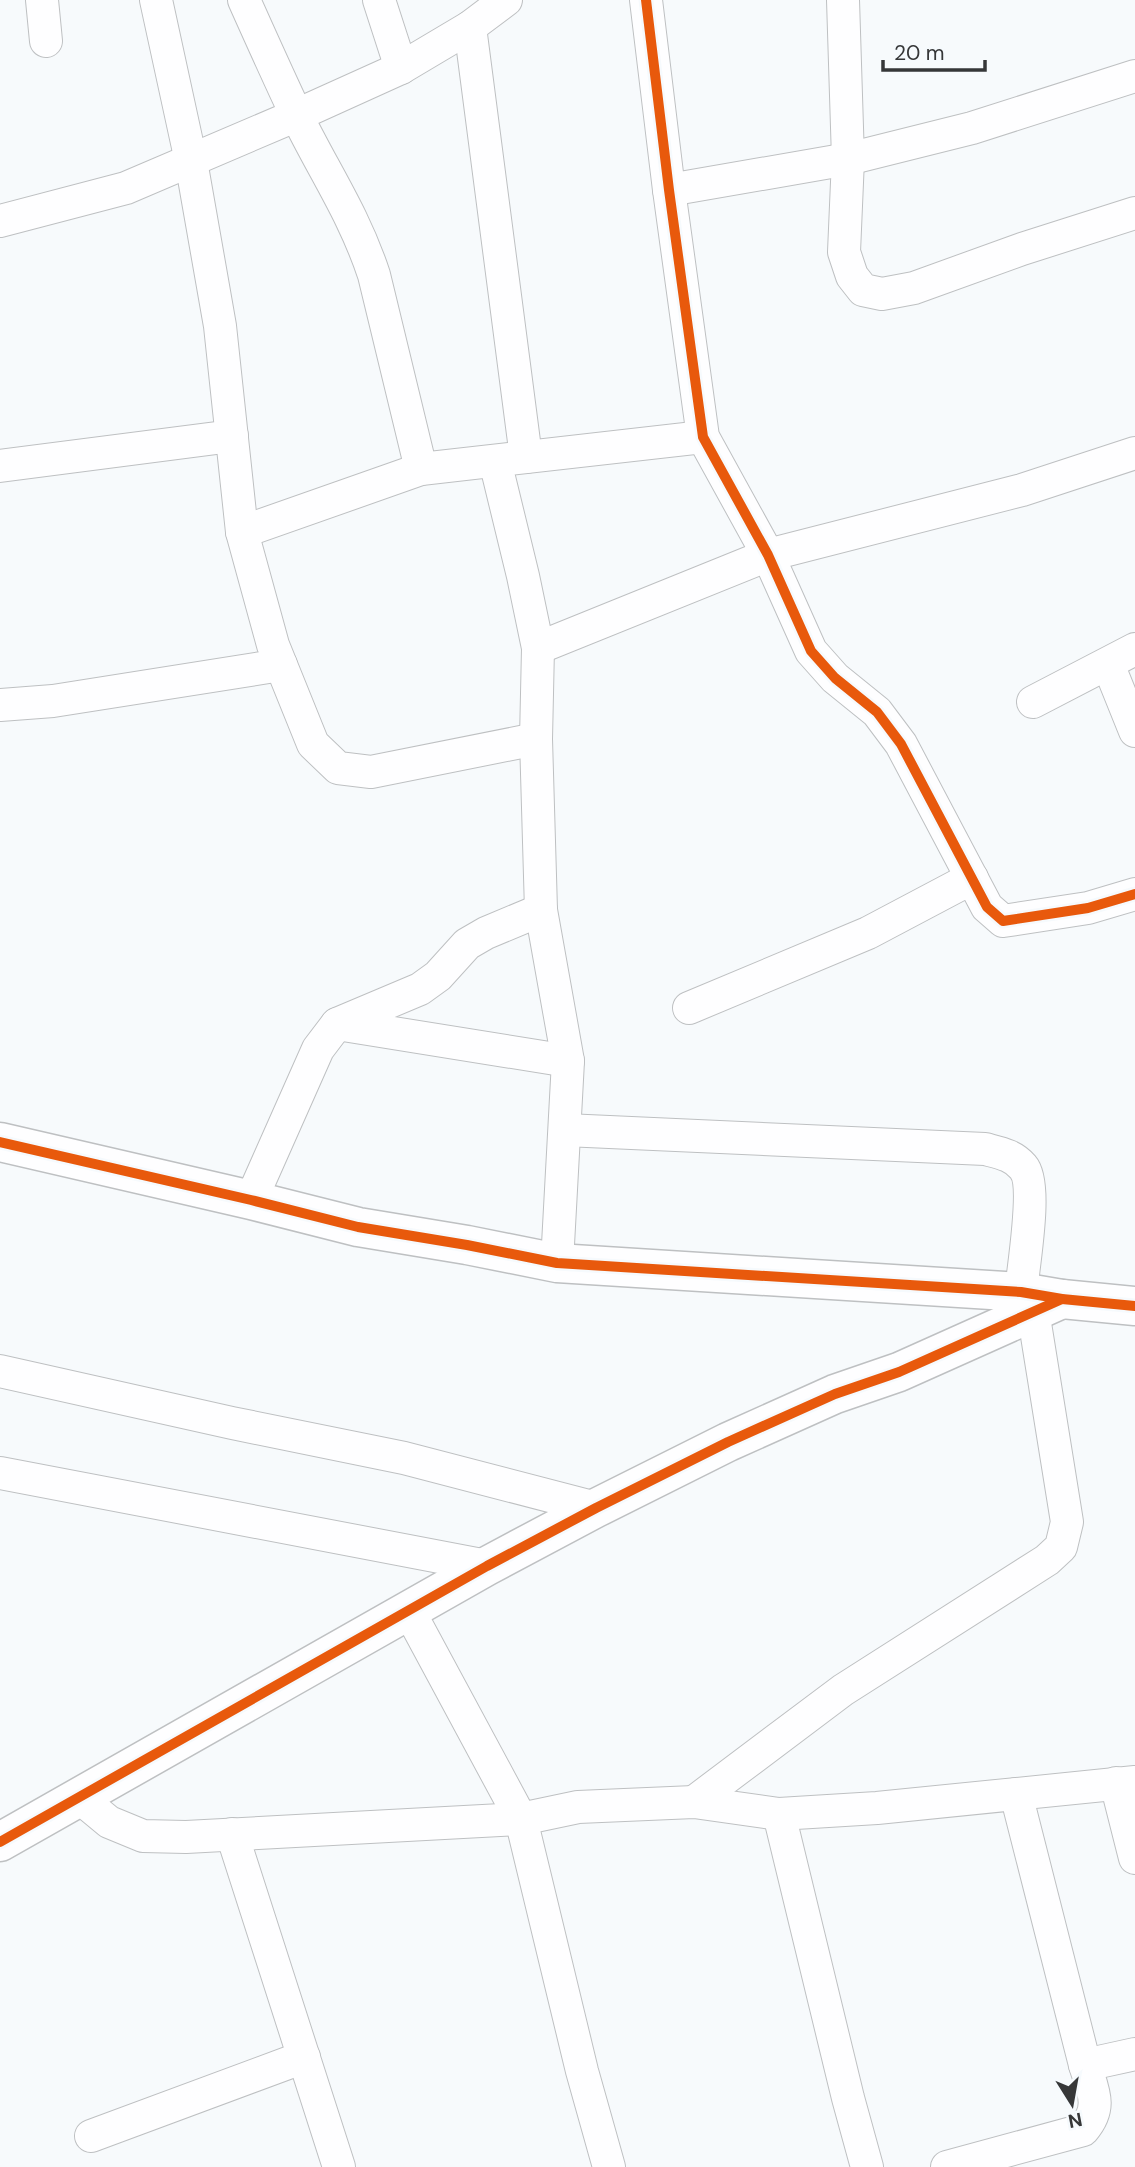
<svg xmlns="http://www.w3.org/2000/svg" width="1135" height="2167" font-family="'DM Sans',sans-serif">
<style>
.lines{fill:none;stroke-linecap:round;stroke-linejoin:round}
.minor-casing{stroke:#bec0c2;stroke-width:34}
.tertiary-casing{stroke:#bec0c2;stroke-width:41}
.minor{stroke:#fefeff;stroke-width:32}
.tertiary{stroke:#fefeff;stroke-width:38}
.cycleway-casing{stroke:#f6fafd;stroke-width:15}
.cycleway{stroke:#e8590c;stroke-width:10}
</style>
<rect width="100%" height="100%" fill="#f7fafc"/>
<g class="lines">
<defs>
<g id="minor">
<path d="M 42,0 L 46,41"/>
<path d="M 156,0 L 191,161 L 220,326 L 242,532 L 273,645 L 313,744 L 338,768 L 371,772 L 536,739"/>
<path d="M 244,0 C 261,38 278,76 296,114 C 323,170 354,214 374,275 L 421,469"/>
<path d="M 379,0 L 401,68"/>
<path d="M 646,0 L 669,190 L 703,437 L 768,555 L 811,651 L 835,678 L 877,712 L 901,744 L 987,907 L 1003,921 L 1088,908 L 1135,894"/>
<path d="M 843,0 L 848,159 L 844,252 L 852,276 L 863,290 L 882,294 L 914,288 L 1022,249 L 1135,213"/>
<path d="M 470,27 L 526,457"/>
<path d="M 669,190 L 848,159 L 972,128 L 1135,76"/>
<path d="M 0,221 L 126,188 L 297,115 L 401,68 L 470,27 L 506,0"/>
<path d="M 495,461 L 523,576 L 538,648 L 536,739 L 541,910 L 568,1061 L 557,1263"/>
<path d="M 0,466 L 232,436"/>
<path d="M 242,532 L 421,469 L 703,437"/>
<path d="M 538,648 L 768,555 L 1022,490 L 1135,453"/>
<path d="M 1108,664 L 1135,731"/>
<path d="M 1033,702 L 1135,649"/>
<path d="M 0,705 L 53,701 L 281,665"/>
<path d="M 689,1008 L 868,933 L 972,878"/>
<path d="M 337,1024 L 568,1061"/>
<path d="M 565,1130 L 985,1149 C 1000,1153 1013,1155 1023,1167 C 1038,1184 1023,1267 1021,1292"/>
<path d="M 251,1200 L 318,1049 L 337,1024 L 420,989 L 438,976 L 467,944 L 486,933 L 541,910"/>
<path d="M 0,1371 L 232,1423 L 404,1458 L 596,1508"/>
<path d="M 0,1473 L 487,1566"/>
<path d="M 409,1611 L 521,1819 L 582,2071 L 609,2167"/>
<path d="M 1116,1783 L 1135,1858"/>
<path d="M 80,1798 L 109,1822 L 143,1836 L 186,1837 L 521,1819 L 578,1807 L 694,1802 L 779,1814 L 877,1808 L 1135,1782"/>
<path d="M 694,1802 L 843,1690 L 1047,1560 L 1061,1547 L 1067,1522 L 1033,1311"/>
<path d="M 779,1814 L 848,2098 L 867,2167"/>
<path d="M 232,1834 L 339,2167"/>
<path d="M 1085,2065 L 1135,2054"/>
<path d="M 91,2136 L 304,2057"/>
<path d="M 947,2167 L 1083,2130 C 1103,2107 1093,2091 1085,2065 L 1016,1794"/>
</g>
<g id="tertiary">
<path d="M 0,1142 L 251,1200 L 358,1227 L 467,1245 L 557,1263 L 1021,1292 L 1062,1299 L 1135,1306"/>
<path d="M 0,1842 L 487,1566 L 596,1508 L 728,1442 L 835,1394 L 899,1372 L 1062,1299"/>
</g>
</defs>
<use href="#minor" class="minor-casing"/>
<use href="#tertiary" class="tertiary-casing"/>
<use href="#minor" class="minor"/>
<use href="#tertiary" class="tertiary"/>
<defs>
<g id="cycleway">
<path d="M 646,0 L 669,190 L 703,437 L 768,555 L 811,651 L 835,678 L 877,712 L 901,744 L 987,907 L 1003,921 L 1088,908 L 1135,894"/>
<path d="M 0,1142 L 251,1200 L 358,1227 L 467,1245 L 557,1263 L 1021,1292 L 1062,1299 L 1135,1306"/>
<path d="M 0,1842 L 487,1566 L 596,1508 L 728,1442 L 835,1394 L 899,1372 L 1062,1299"/>
</g>
</defs>
<use href="#cycleway" class="cycleway-casing"/>
<use href="#cycleway" class="cycleway"/>
</g>
<g transform="translate(1072 2104) rotate(169)" stroke="#f6fafd" stroke-width="5" paint-order="stroke">
<path d="M0-5L12 26L0 18L-12 26Z" fill="#363738"/>
<text y="-10" font-size="19" font-weight="bold" text-anchor="middle" fill="#363738">N</text>
</g>
<path d="M883 60v10h102v-10" fill="none" stroke="#363738" stroke-width="3.5"/>
<text x="894" y="60" font-size="21" fill="#363738" stroke="#f6fafd" stroke-width="5" paint-order="stroke">20 m</text>
</svg>
